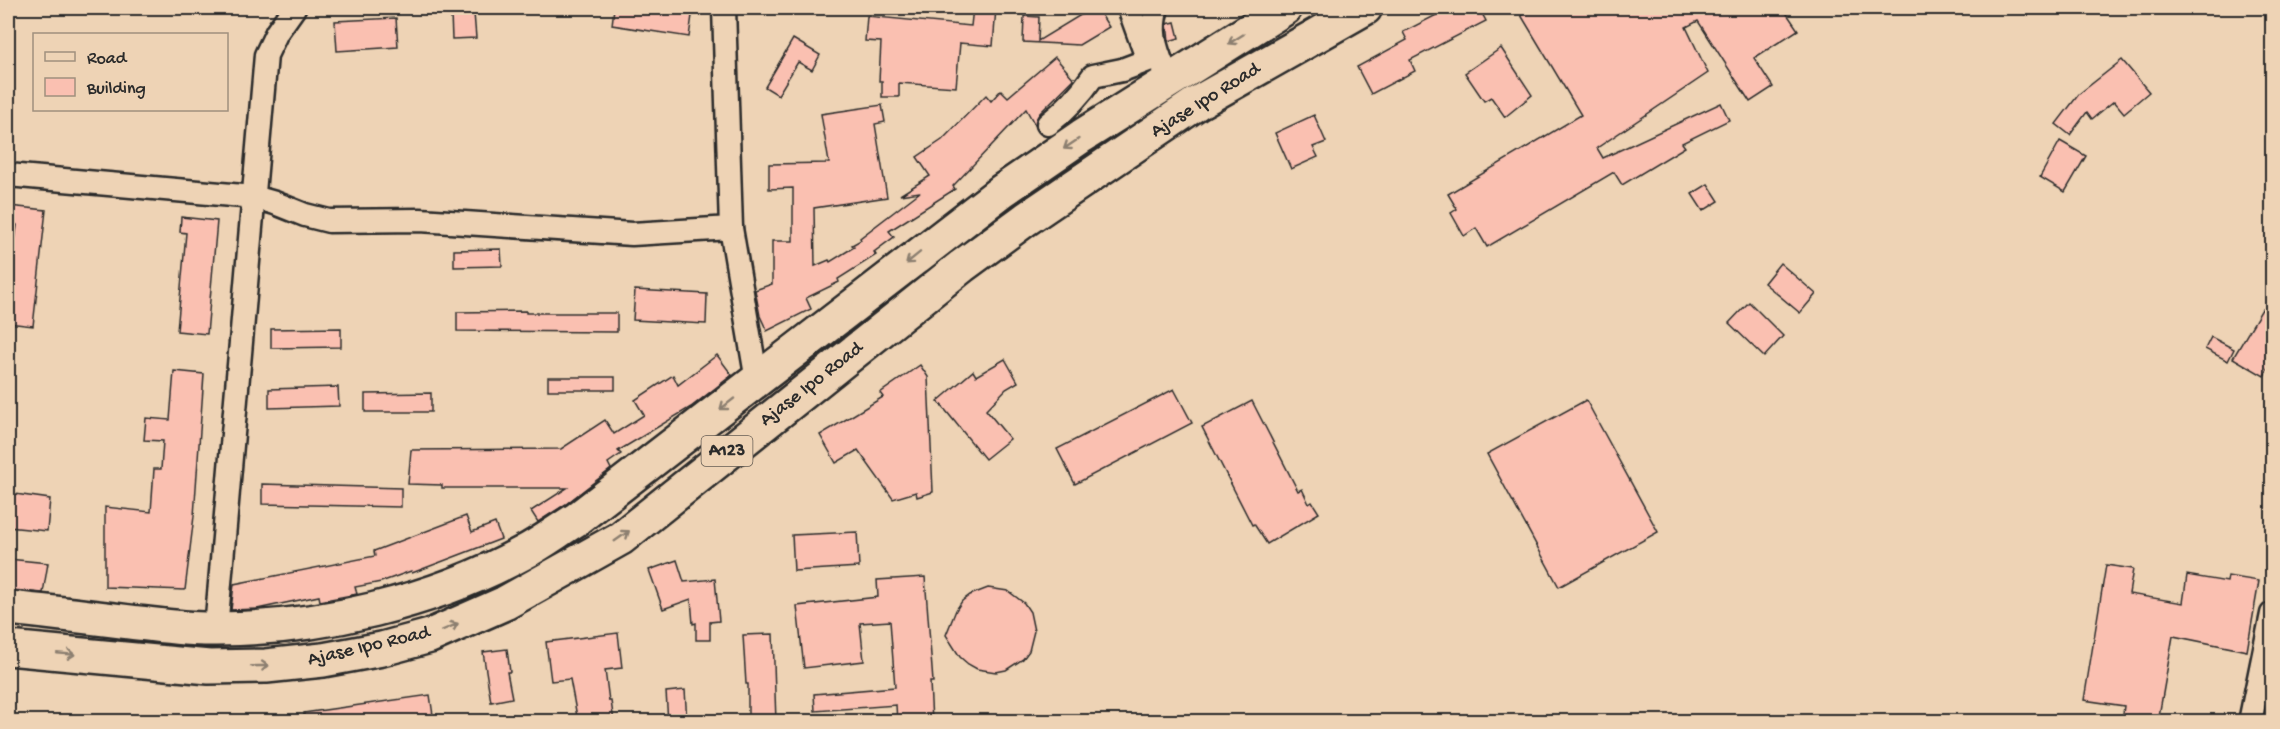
<svg xmlns="http://www.w3.org/2000/svg" width="2280" height="729" font-family="'Gochi Hand',sans-serif">
<style>
.building{fill:#fac0b1;stroke:#2b2b2b;stroke-width:1.5}
.lines{fill:none;stroke-linecap:round;stroke-linejoin:round}
.minor-casing{stroke:#2b2b2b;stroke-width:27}
.highway-casing{stroke:#2b2b2b;stroke-width:38}
.minor{stroke:#eed3b5;stroke-width:22}
.highway{stroke:#eed3b5;stroke-width:33}
.oneway{stroke:#8c7f70}
.labels{text-anchor:middle;dominant-baseline:central;stroke-width:4.5;stroke-linejoin:round;paint-order:stroke}
.shield{fill:#eed3b5;stroke:#665d54;stroke-width:1.5}
.shield-label{font-size:18px;font-weight:bold;fill:#2b2b2b}
.street-label{font-size:20px;fill:#2b2b2b;stroke:#eed3b5}
</style>
<rect width="100%" height="100%" fill="#eed3b5"/>
<filter id="ink" filterUnits="userSpaceOnUse"><feTurbulence type="fractalNoise" baseFrequency=".0167" numOctaves="2"/><feDisplacementMap in="SourceGraphic" scale="12" xChannelSelector="R" yChannelSelector="G"/><feConvolveMatrix kernelMatrix="1 2 1 2 8 2 1 2 1" color-interpolation-filters="sRGB"/></filter>
<g filter="url(#ink)">
<g class="building">
<path d="M 614,8 L 693,8 L 689,37 L 612,25 Z"/>
<path d="M 973,8 L 996,8 L 993,46 L 960,43 L 956,87 L 899,83 L 899,97 L 882,97 L 882,81 L 879,81 L 881,42 L 865,41 L 867,16 L 971,26 Z"/>
<path d="M 1092,8 L 1097,8 L 1109,27 L 1079,45 L 1023,42 L 1024,16 L 1039,17 L 1038,41 Z"/>
<path d="M 1450,8 L 1479,8 L 1486,21 L 1410,60 L 1415,71 L 1371,94 L 1357,67 L 1407,40 L 1403,32 Z"/>
<path d="M 1534,8 L 1783,8 L 1798,30 L 1754,58 L 1773,87 L 1750,102 L 1698,21 L 1686,27 L 1708,73 L 1597,148 L 1603,158 L 1721,103 L 1729,120 L 1682,143 L 1685,147 L 1622,185 L 1614,172 L 1487,247 L 1476,228 L 1464,236 L 1451,213 L 1457,209 L 1448,194 L 1581,115 L 1521,15 Z"/>
<path d="M 474,13 L 476,38 L 452,39 L 451,14 Z"/>
<path d="M 396,18 L 398,47 L 337,51 L 335,21 Z"/>
<path d="M 1175,22 L 1179,38 L 1169,41 L 1167,24 Z"/>
<path d="M 793,39 L 820,55 L 812,70 L 798,62 L 778,95 L 765,87 Z"/>
<path d="M 1501,48 L 1532,95 L 1505,117 L 1491,97 L 1484,101 L 1465,73 Z"/>
<path d="M 1055,57 L 1074,79 L 1039,114 L 1035,125 L 1026,109 L 953,186 L 955,189 L 889,231 L 894,237 L 874,252 L 876,255 L 838,279 L 839,282 L 806,298 L 811,309 L 767,331 L 760,316 L 755,290 L 772,284 L 772,241 L 793,241 L 793,188 L 769,189 L 769,164 L 829,163 L 821,114 L 882,105 L 885,122 L 875,124 L 887,197 L 814,208 L 815,266 L 829,260 L 830,262 L 854,247 L 852,245 L 861,240 L 860,238 L 920,192 L 900,195 L 930,176 L 917,157 L 942,140 L 986,95 L 991,101 L 1001,90 L 1008,97 Z"/>
<path d="M 2122,60 L 2149,92 L 2124,113 L 2114,101 L 2092,119 L 2087,112 L 2070,135 L 2056,124 L 2079,94 Z"/>
<path d="M 1314,115 L 1326,142 L 1313,147 L 1318,157 L 1291,169 L 1275,133 Z"/>
<path d="M 2060,141 L 2086,156 L 2065,192 L 2040,177 Z"/>
<path d="M 1708,184 L 1719,201 L 1703,211 L 1692,194 Z"/>
<path d="M 9,206 L 46,210 L 33,326 L 8,323 L 10,279 L 8,279 L 8,256 L 13,257 L 17,225 L 8,218 Z"/>
<path d="M 181,217 L 217,221 L 207,334 L 177,331 L 186,233 L 180,232 Z"/>
<path d="M 501,249 L 502,266 L 454,267 L 454,250 Z"/>
<path d="M 1780,263 L 1816,294 L 1800,313 L 1764,283 Z"/>
<path d="M 635,290 L 707,294 L 706,324 L 633,320 Z"/>
<path d="M 1749,302 L 1783,336 L 1764,357 L 1729,323 Z"/>
<path d="M 2262,309 L 2272,316 L 2272,360 L 2264,376 L 2233,358 Z"/>
<path d="M 526,311 L 526,313 L 617,313 L 617,332 L 457,331 L 457,312 Z"/>
<path d="M 341,328 L 341,347 L 271,348 L 271,329 Z"/>
<path d="M 2211,337 L 2234,349 L 2228,361 L 2205,349 Z"/>
<path d="M 717,355 L 732,375 L 691,407 L 618,451 L 621,454 L 608,463 L 611,469 L 566,504 L 538,522 L 531,511 L 567,488 L 442,488 L 442,485 L 408,484 L 411,450 L 561,449 L 605,420 L 614,434 L 644,415 L 635,400 L 673,375 L 678,385 Z"/>
<path d="M 1005,359 L 1018,382 L 1006,389 L 986,410 L 1010,439 L 985,459 L 938,401 L 973,371 L 976,376 Z"/>
<path d="M 920,365 L 928,377 L 933,492 L 917,497 L 916,492 L 893,499 L 858,450 L 836,463 L 820,435 L 883,397 L 880,393 Z"/>
<path d="M 174,371 L 204,374 L 194,516 L 185,590 L 105,587 L 105,507 L 151,512 L 154,469 L 161,469 L 163,441 L 144,440 L 146,418 L 170,420 Z"/>
<rect x="548" y="377" width="67" height="13"/>
<path d="M 338,387 L 339,406 L 269,408 L 269,389 Z"/>
<path d="M 1174,389 L 1192,423 L 1075,484 L 1057,449 Z"/>
<path d="M 431,393 L 431,412 L 365,412 L 365,394 Z"/>
<path d="M 1586,400 L 1658,532 L 1559,587 L 1487,454 Z"/>
<path d="M 1252,401 L 1298,491 L 1302,489 L 1309,504 L 1312,502 L 1319,513 L 1267,544 L 1254,524 L 1252,525 L 1202,427 Z"/>
<path d="M 262,484 L 401,488 L 401,507 L 262,504 Z"/>
<path d="M 8,493 L 50,499 L 47,531 L 8,527 Z"/>
<path d="M 466,516 L 472,532 L 495,523 L 501,539 L 412,573 L 411,571 L 381,582 L 355,587 L 357,594 L 320,601 L 319,596 L 257,609 L 231,610 L 234,584 L 375,556 L 374,551 Z"/>
<path d="M 857,532 L 859,567 L 794,571 L 792,535 Z"/>
<path d="M 8,559 L 48,563 L 43,593 L 8,590 Z"/>
<path d="M 677,560 L 684,582 L 715,579 L 719,621 L 710,622 L 710,640 L 696,640 L 696,623 L 693,624 L 691,599 L 663,609 L 649,570 Z"/>
<path d="M 2106,565 L 2133,569 L 2129,594 L 2183,603 L 2187,575 L 2227,582 L 2228,576 L 2259,581 L 2247,651 L 2173,636 L 2158,722 L 2122,722 L 2124,706 L 2084,700 Z"/>
<path d="M 925,577 L 933,682 L 930,682 L 932,722 L 897,722 L 896,705 L 815,711 L 814,694 L 895,687 L 890,621 L 860,623 L 864,661 L 804,668 L 797,606 L 878,597 L 877,580 Z"/>
<path d="M 988,588 L 1008,591 L 1024,603 L 1030,612 L 1034,631 L 1029,651 L 1023,659 L 1006,670 L 996,672 L 977,669 L 968,664 L 960,657 L 946,635 L 956,610 L 962,601 L 970,595 Z"/>
<path d="M 618,633 L 622,668 L 605,670 L 609,701 L 611,701 L 614,722 L 578,722 L 570,679 L 551,681 L 546,642 Z"/>
<path d="M 773,634 L 776,722 L 748,722 L 748,684 L 746,684 L 743,635 Z"/>
<path d="M 507,649 L 510,672 L 507,672 L 512,698 L 491,702 L 483,652 Z"/>
<path d="M 685,690 L 687,722 L 668,722 L 666,692 Z"/>
<path d="M 430,695 L 434,722 L 304,722 L 304,713 Z"/>
</g>
<g class="lines">
<defs>
<g id="minor">
<path d="M 724,8 L 731,228 L 757,381"/>
<path d="M 1129,8 L 1146,55"/>
<path d="M 1157,8 C 1150,30 1155,47 1164,68"/>
<path d="M 1048,124 C 1066,110 1080,95 1093,76 L 1122,70 L 1159,56"/>
<path d="M 8,175 L 254,197 L 275,203 L 305,215 L 329,221 L 420,220 L 632,234 L 731,228"/>
<path d="M 216,629 L 266,55 L 277,32 L 294,8"/>
<path d="M 2250,722 L 2272,614"/>
</g>
<g id="highway">
<path d="M 8,608 C 48,612 89,617 130,622 C 158,625 187,630 216,629 C 319,629 433,602 523,553 C 542,543 559,530 577,519 L 1002,191 L 1082,136 L 1285,8"/>
<path d="M 8,648 L 209,667 L 266,666 L 323,660 L 382,649 L 430,636 L 505,603 L 621,538 L 962,266 L 1026,219 L 1197,103 L 1365,8"/>
</g>
</defs>
<use href="#minor" class="minor-casing"/>
<use href="#highway" class="highway-casing"/>
<use href="#minor" class="minor"/>
<use href="#highway" class="highway"/>
</g>
<defs><path id="oneway-shaft" d="M-6 0H5M1.5-3L5.5 0L1.5 3" fill="none" stroke-width="1.6" stroke-linecap="round" stroke-linejoin="round" transform="scale(1.5)"/></defs>
<g class="oneway">
<use href="#oneway-shaft" transform="translate(1236 39) rotate(148)"/>
<use href="#oneway-shaft" transform="translate(1071 144) rotate(146)"/>
<use href="#oneway-shaft" transform="translate(913 258) rotate(141)"/>
<use href="#oneway-shaft" transform="translate(727 404) rotate(142)"/>
<use href="#oneway-shaft" transform="translate(622 536) rotate(-35)"/>
<use href="#oneway-shaft" transform="translate(450 627) rotate(-23)"/>
<use href="#oneway-shaft" transform="translate(66 654) rotate(5)"/>
<use href="#oneway-shaft" transform="translate(260 666) rotate(-2)"/>
</g>
</g>
<g class="labels">
<rect class="shield" x="701.5" y="436" width="51" height="30" rx="4.5"/>
<g class="shield-label">
<text x="727" y="451">A123</text>
</g>
<g class="street-label">
<text transform="translate(1206 101) rotate(-32)">Ajase Ipo Road</text>
<text transform="translate(812 385) rotate(-38)">Ajase Ipo Road</text>
<text transform="translate(369 647) rotate(-13)">Ajase Ipo Road</text>
</g>
</g>
<rect width="2280" height="729" fill="none" stroke="#eed3b5" stroke-width="30"/>
<rect x="15" y="15" width="2250" height="699" fill="none" stroke="#2b2b2b" stroke-width="2" filter="url(#ink)"/>
<rect x="33" y="33" width="195" height="78" fill="#eed3b5" stroke="#a0907e" stroke-width="1.5"/>
<rect x="45" y="52" width="30" height="9" fill="#eed3b5" stroke="#a0907e" stroke-width="1.5"/>
<text x="87" y="63" font-size="18" fill="#2b2b2b">Road</text>
<rect x="45" y="78" width="30" height="18" fill="#fac0b1" stroke="#a0907e" stroke-width="1.5"/>
<text x="87" y="93" font-size="18" fill="#2b2b2b">Building</text>
</svg>
